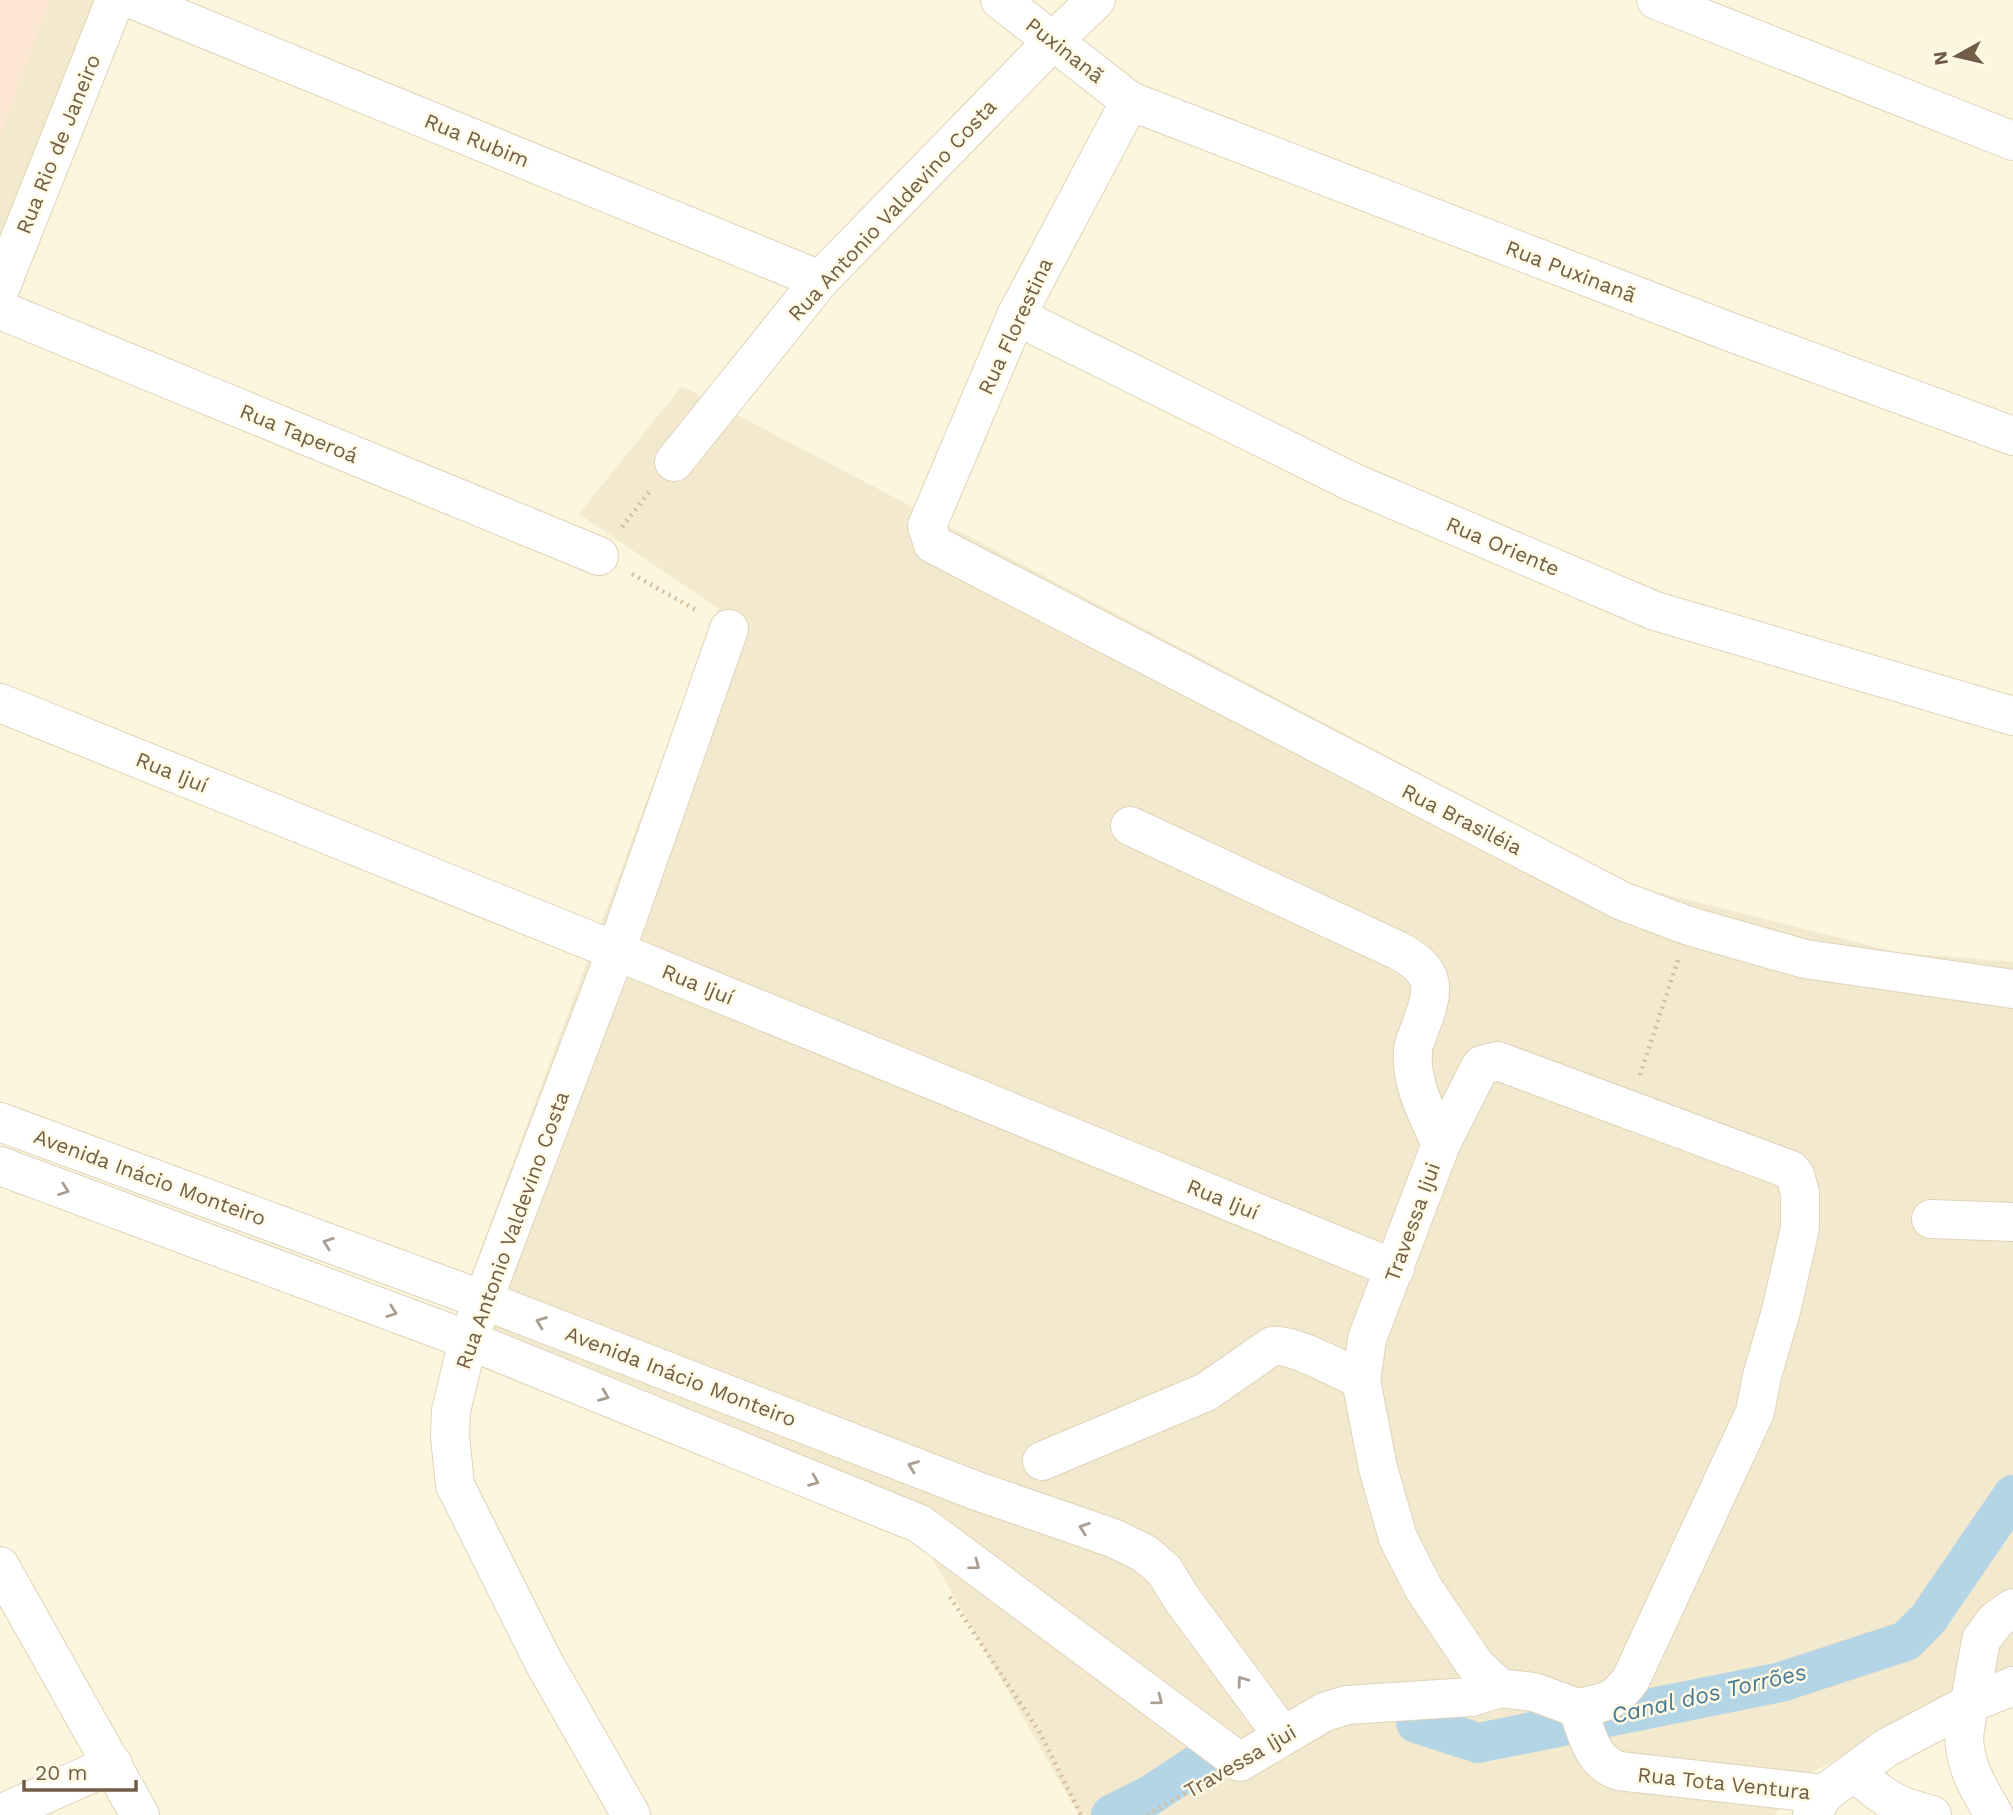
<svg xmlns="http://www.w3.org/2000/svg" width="2013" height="1815" font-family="'Work Sans',sans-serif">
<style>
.residential{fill:#f3e9ce}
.commercial{fill:#fce7d2}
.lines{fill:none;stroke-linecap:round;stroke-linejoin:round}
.canal{stroke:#b4d5e5;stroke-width:40}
.street-casing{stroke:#dfd3bb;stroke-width:40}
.secondary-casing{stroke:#e1d3b6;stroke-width:40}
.path{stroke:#d5bc9b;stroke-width:4.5;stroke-dasharray:2 5;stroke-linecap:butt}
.street{stroke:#fff;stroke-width:38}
.secondary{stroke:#fff;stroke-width:38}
.oneway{stroke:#aa9e91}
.labels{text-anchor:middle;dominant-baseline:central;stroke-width:5;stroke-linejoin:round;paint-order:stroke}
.street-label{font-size:21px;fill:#725e47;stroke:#fffae5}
.water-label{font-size:23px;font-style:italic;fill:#477993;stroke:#fffae5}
</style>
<rect width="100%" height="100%" fill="#fcf6df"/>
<g class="residential">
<path d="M 0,0 L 112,0 L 0,282 Z"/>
<path d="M 682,386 L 1637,887 L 1895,952 L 2013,962 L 2013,1668 L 1803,1777 L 1775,1815 L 1079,1815 L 901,1504 L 456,1316 L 718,608 L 579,514 Z"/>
</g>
<path class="commercial" d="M 0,0 L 50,0 L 0,137 Z"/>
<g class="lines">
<g class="canal">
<path d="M 1416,1723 L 1478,1743 L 1781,1682 L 1906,1641 L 1928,1619 L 2013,1495"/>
<path d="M 1111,1815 L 1149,1796 L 1210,1756"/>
</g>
<defs>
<g id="street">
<path d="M 134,0 L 820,280"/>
<path d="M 1656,0 L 2013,141"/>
<path d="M 1130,101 L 1016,316 L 927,526 L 933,544 L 1622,901 L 1689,926 L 1805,959 L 2013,989"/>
<path d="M 0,310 L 599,556"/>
<path d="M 1016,316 L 1352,482 L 1655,611 L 2013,716"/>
<path d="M 674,462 L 820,280 L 1053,41 L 1130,101 L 1725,330 L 2013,436"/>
<path d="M 0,703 L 616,951 L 1395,1269"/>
<path d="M 1130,826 L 1397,950 C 1440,972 1434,991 1419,1031 C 1417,1037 1413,1044 1413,1051 C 1410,1083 1428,1116 1441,1144 L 1367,1339 L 1361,1380 L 1378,1468 L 1398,1538 L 1424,1589 L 1476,1666 L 1500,1688"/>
<path d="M 0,1122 L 483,1300 L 977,1491 L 1113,1538 L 1144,1553 L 1164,1570 L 1182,1599 L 1283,1736"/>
<path d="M 1441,1144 L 1479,1069 L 1482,1065 L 1498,1061 L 1791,1170 L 1795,1175 L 1800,1193 L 1800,1228 L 1781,1311 L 1762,1376 L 1755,1412 L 1631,1679 C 1615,1702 1604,1703 1577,1708"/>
<path d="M 0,1166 L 468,1340 L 920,1524 L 1240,1762 L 1324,1712 L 1347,1705 L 1471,1697 L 1500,1688 L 1534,1692 L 1577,1708"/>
<path d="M 1931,1219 L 2013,1222"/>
<path d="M 1042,1461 L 1206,1392 L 1272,1346 C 1292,1343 1341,1370 1361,1380"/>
<path d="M 0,1566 L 140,1815"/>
<path d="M 1577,1708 C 1588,1734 1590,1761 1619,1771 L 1824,1794"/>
<path d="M 1854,1772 C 1884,1798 1893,1805 1932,1815"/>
<path d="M 0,1814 L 113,1764"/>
<path d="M 631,1815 L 543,1661 L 455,1485 L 450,1436 L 451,1411 L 468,1340 L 616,951 L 729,629"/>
<path d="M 1812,1815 L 1824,1794 L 1886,1748 L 1969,1704 L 2013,1686"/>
<path d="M 1994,1815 C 1979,1789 1964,1766 1964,1735 L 1981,1640 L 1996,1620 L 2013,1608"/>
</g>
<g id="secondary">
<path d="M 1000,0 L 1053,41 L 1096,0"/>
<path d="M 0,289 L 115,0"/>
</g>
</defs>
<use href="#street" class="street-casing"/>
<use href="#secondary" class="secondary-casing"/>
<g class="path">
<path d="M 622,527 L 651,490"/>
<path d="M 632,574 L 698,611"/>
<path d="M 1640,1075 L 1678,960"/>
<path d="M 950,1597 L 1040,1733 L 1081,1815"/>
<path d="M 1147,1815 L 1203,1783"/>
</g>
<use href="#street" class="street"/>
<use href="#secondary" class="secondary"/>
</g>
<defs><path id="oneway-chevron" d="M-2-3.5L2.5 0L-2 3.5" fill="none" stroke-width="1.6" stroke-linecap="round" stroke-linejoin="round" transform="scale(1.75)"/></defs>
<g class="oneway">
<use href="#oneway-chevron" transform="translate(64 1190) rotate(20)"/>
<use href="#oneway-chevron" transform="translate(328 1243) rotate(-160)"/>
<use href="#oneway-chevron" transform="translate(392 1312) rotate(20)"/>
<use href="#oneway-chevron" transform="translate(541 1322) rotate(-159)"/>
<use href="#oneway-chevron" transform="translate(604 1396) rotate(22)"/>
<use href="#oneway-chevron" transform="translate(913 1466) rotate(-159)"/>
<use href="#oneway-chevron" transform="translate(814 1481) rotate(22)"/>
<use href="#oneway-chevron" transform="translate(1084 1528) rotate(-161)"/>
<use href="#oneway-chevron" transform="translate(975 1565) rotate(37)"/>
<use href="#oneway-chevron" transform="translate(1242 1681) rotate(-126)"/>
<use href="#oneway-chevron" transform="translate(1158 1700) rotate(37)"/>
</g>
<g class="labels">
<g class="street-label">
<text transform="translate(1065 50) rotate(38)">Puxinanã</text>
<text transform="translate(477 140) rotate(22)">Rua Rubim</text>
<text transform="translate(58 144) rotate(-68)">Rua Rio de Janeiro</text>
<text transform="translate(892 210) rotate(-47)">Rua Antonio Valdevino Costa</text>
<text transform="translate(1571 271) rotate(21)">Rua Puxinanã</text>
<text transform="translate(1015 326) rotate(-65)">Rua Florestina</text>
<text transform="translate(299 433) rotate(22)">Rua Taperoá</text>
<text transform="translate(1503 546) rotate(23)">Rua Oriente</text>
<text transform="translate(172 772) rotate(22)">Rua Ijuí</text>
<text transform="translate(1462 819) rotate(27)">Rua Brasiléia</text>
<text transform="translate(698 984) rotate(22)">Rua Ijuí</text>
<text transform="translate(150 1177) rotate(20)">Avenida Inácio Monteiro</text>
<text transform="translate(1223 1199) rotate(22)">Rua Ijuí</text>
<text transform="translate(1412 1222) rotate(-70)">Travessa Ijui</text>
<text transform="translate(512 1230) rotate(-70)">Rua Antonio Valdevino Costa</text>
<text transform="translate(681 1376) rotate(21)">Avenida Inácio Monteiro</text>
<text transform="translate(1240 1761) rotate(-30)">Travessa Ijui</text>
<text transform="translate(1724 1783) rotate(6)">Rua Tota Ventura</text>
</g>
<g class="water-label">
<text transform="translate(1709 1694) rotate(-13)">Canal dos Torrões</text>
</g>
</g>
<g transform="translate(1957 56) rotate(262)" stroke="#fffae5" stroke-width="5" paint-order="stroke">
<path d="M0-5L12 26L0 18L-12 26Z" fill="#725e47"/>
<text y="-10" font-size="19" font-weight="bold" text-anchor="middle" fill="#725e47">N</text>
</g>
<path d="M24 1780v10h112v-10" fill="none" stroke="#725e47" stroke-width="3.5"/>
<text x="35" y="1780" font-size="21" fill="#725e47" stroke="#fffae5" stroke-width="5" paint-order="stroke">20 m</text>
</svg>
